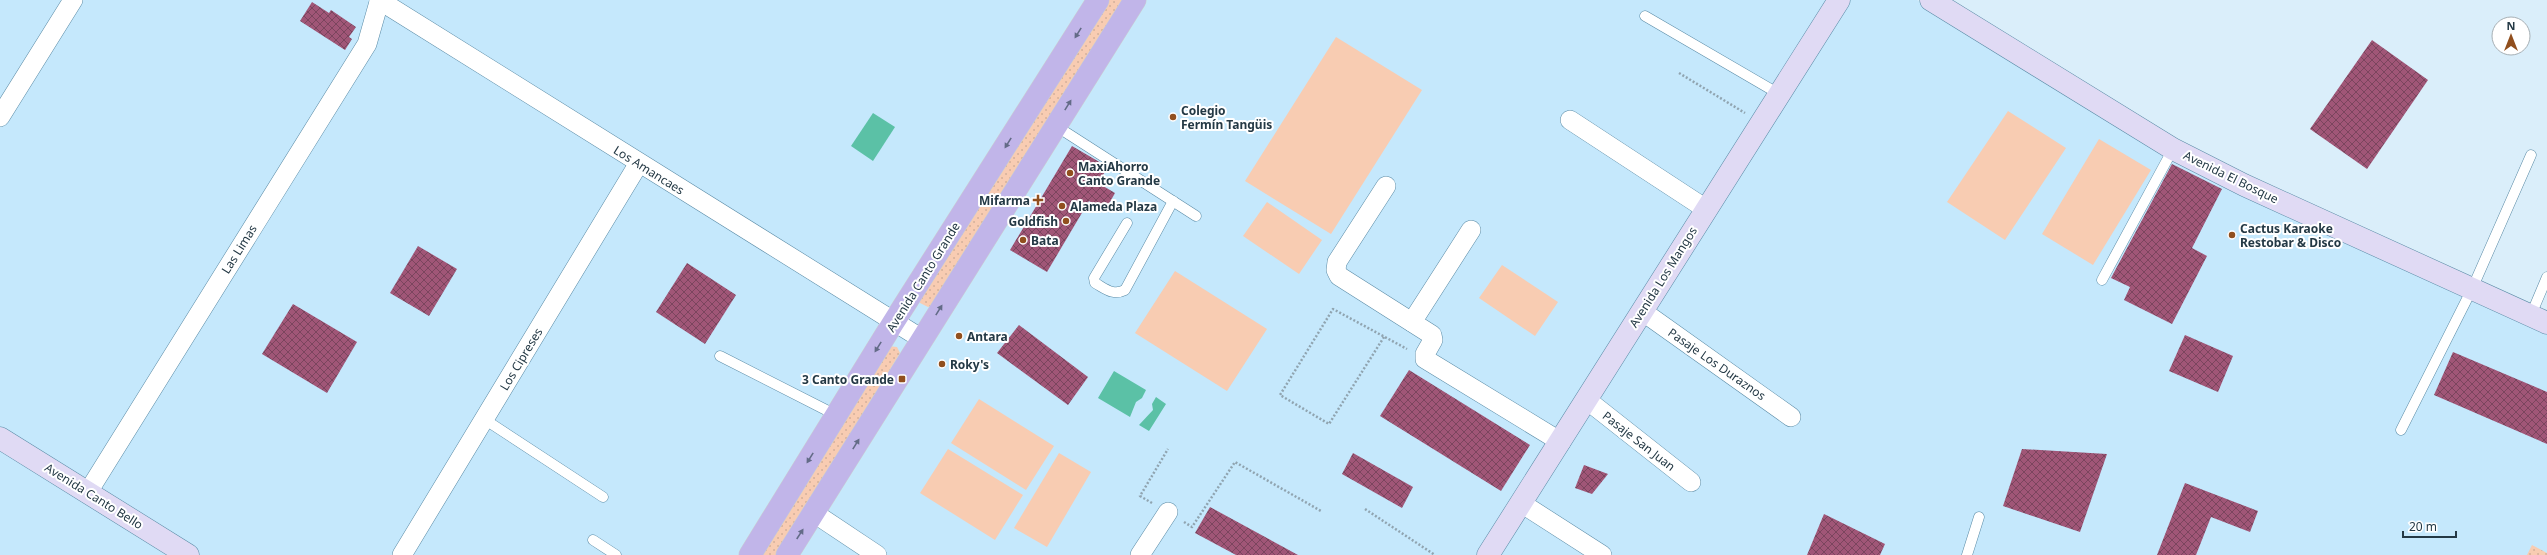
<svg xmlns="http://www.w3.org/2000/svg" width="2547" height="555" font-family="'Noto Sans',sans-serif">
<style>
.built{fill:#c5e8fc}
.grass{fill:url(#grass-dots)}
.park{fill:#f8ccb2}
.water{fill:#5bc1a6}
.building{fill:url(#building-cross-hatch)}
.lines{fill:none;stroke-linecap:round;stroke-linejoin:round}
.lane-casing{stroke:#5a8ba6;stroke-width:11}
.street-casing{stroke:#5a8ba6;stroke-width:20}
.secondary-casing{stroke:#5a8ba6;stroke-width:23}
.primary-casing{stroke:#cacfd2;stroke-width:23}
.path{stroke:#90a4b0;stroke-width:2.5;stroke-dasharray:2 2;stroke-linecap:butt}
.lane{stroke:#fff;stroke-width:10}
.street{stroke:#fff;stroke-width:19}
.secondary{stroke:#e0daf4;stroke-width:22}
.primary{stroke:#c1b5e9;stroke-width:22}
.oneway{fill:#636b87}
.poi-dot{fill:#914f1e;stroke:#fff;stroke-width:1.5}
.labels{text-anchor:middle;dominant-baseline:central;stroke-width:4;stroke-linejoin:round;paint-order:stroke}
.poi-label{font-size:12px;font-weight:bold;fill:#243945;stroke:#fff;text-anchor:start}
.street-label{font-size:12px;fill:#243945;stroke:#fff}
</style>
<defs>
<pattern id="grass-dots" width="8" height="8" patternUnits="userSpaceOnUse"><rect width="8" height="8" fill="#f8ccb2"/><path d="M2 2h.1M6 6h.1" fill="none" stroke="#d4b09a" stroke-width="1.8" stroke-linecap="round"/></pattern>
<pattern id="building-cross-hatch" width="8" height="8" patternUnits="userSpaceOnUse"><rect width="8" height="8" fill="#a05677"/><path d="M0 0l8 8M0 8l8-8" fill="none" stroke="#7b455e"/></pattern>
</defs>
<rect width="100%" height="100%" fill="#daeefa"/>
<path class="built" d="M 0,0 L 1917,0 L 2146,144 L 2547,329 L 2547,555 L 0,555 Z"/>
<g class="grass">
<path d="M 1105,0 L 1124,0 L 932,306 L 928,307 L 920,303 L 919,297 Z"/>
<path d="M 888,346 L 897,347 L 900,353 L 776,555 L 756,555 Z"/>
<path d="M 2532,545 L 2547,553 L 2547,555 L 2527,555 Z"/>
</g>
<g class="park">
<path d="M 1336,37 L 1422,90 L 1331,234 L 1245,181 Z"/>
<path d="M 2008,111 L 2066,148 L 2005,240 L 1947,202 Z"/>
<path d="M 2099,139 L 2151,170 L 2093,265 L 2042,234 Z"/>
<path d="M 1267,202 L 1322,240 L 1299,274 L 1243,236 Z"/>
<path d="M 1502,265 L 1558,302 L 1535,336 L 1479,298 Z"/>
<path d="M 1175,271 L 1267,329 L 1227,391 L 1135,333 Z"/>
<path d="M 979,399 L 1054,446 L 1026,490 L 951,443 Z"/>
<path d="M 948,449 L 1023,495 L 995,540 L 920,493 Z"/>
<path d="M 1059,453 L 1091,472 L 1047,547 L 1014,528 Z"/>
</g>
<g class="water">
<path d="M 873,113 L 895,127 L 873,161 L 851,146 Z"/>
<path d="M 1114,371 L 1146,390 L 1142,398 L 1136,402 L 1130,417 L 1098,398 Z"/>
<path d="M 1156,397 L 1166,404 L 1149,431 L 1139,425 L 1153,410 L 1152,404 Z"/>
</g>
<g class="building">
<path d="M 312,2 L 329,13 L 331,10 L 356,27 L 349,37 L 352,39 L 345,50 L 300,21 Z"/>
<path d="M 2372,40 L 2428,80 L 2367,169 L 2310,129 Z"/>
<path d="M 1072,146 L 1108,167 L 1098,183 L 1115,193 L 1105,211 L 1089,201 L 1047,272 L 1010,250 Z"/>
<path d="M 2172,164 L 2222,189 L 2192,248 L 2207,256 L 2172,324 L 2124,300 L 2130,287 L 2111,278 Z"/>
<path d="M 418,246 L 457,269 L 429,316 L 390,293 Z"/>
<path d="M 687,263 L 736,295 L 705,344 L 656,312 Z"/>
<path d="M 293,304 L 357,342 L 327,393 L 262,354 Z"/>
<path d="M 1019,325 L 1088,377 L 1068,405 L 997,353 Z"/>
<path d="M 2185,335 L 2233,356 L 2218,392 L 2169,371 Z"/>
<path d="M 2453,352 L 2547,392 L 2547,444 L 2434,395 Z"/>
<path d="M 1409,370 L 1530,445 L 1501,491 L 1380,416 Z"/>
<path d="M 2022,449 L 2107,454 L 2080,532 L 2003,506 Z"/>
<path d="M 1353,453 L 1413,487 L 1402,508 L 1342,474 Z"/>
<path d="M 1584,465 L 1608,474 L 1592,494 L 1575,488 Z"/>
<path d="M 2185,483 L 2258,511 L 2250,532 L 2211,517 L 2196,555 L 2157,555 Z"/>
<path d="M 1210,507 L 1298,555 L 1236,555 L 1195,533 Z"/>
<path d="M 1824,514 L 1885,544 L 1880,555 L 1807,555 Z"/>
</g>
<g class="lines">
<defs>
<g id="lane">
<path d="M 1645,16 L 1779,94"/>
<path d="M 1056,126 L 1196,216"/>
<path d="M 1127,223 L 1094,278 L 1095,283 C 1106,289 1113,296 1125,290 L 1173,201"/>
<path d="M 2102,280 L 2173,149"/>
<path d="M 2531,315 L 2547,277"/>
<path d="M 720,356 L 836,415"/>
<path d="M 484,419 L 603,497"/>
<path d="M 2401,430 L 2472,289 L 2531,155"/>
<path d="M 593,540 L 616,555"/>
<path d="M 1967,555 L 1979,517"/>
</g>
<g id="street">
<path d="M 379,0 L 922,339"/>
<path d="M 0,117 L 73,0"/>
<path d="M 1570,120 L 1706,209"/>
<path d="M 1386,186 L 1337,262 L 1336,270 L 1339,276 L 1432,335 L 1433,340 L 1425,354 L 1425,359 L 1561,442"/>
<path d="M 1642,311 L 1791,417"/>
<path d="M 1412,322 L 1471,230"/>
<path d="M 1587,400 L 1691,482"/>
<path d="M 88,492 L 367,44 L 379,2"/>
<path d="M 1521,503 L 1602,555"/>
<path d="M 814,513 L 877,555"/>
<path d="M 402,555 L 639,163"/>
<path d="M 1140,555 L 1168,512"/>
</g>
<g id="secondary">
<path d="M 1931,0 L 2173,149 L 2244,185 L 2547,323"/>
<path d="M 0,438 L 188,555"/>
<path d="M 1488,555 L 1839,0"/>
</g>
<g id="primary">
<path d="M 750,555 L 893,323 L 1098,0"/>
<path d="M 787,555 L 1135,0"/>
</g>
</defs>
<use href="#lane" class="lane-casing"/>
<use href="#street" class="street-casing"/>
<use href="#secondary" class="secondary-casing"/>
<use href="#primary" class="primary-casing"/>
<g class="path">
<path d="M 1679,73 L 1745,113"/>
<path d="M 1384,337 L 1329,424 L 1280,395 L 1333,309 L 1407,349"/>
<path d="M 1152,503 L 1140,496 L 1168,449"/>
<path d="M 1365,509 L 1435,555"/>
<path d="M 1184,522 L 1192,527 L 1235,462 L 1321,511"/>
</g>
<use href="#lane" class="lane"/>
<use href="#street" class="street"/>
<use href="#secondary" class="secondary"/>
<use href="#primary" class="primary"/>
</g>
<defs><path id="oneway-solid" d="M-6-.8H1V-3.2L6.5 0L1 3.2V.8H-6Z"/></defs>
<g class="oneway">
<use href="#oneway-solid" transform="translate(1078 33) rotate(122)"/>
<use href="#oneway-solid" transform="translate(1068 105) rotate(-58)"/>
<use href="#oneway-solid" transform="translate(1008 143) rotate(122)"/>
<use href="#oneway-solid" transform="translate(939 310) rotate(-58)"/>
<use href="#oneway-solid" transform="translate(878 347) rotate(122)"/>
<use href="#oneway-solid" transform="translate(856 444) rotate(-58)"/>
<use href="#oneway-solid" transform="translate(810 458) rotate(122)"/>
<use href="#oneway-solid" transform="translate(800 534) rotate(-57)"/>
</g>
<g class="poi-dot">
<circle cx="1173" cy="117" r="4"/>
<circle cx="1070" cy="173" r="4"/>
<path d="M1036 194h4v4h4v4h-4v4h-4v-4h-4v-4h4z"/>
<circle cx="1062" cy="206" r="4"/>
<circle cx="1066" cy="221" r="4"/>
<circle cx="2232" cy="235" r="4"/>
<circle cx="1023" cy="240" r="4"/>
<circle cx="959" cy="336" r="4"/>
<circle cx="942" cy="364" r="4"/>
<rect x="898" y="375" width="8" height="8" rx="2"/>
</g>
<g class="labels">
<g class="poi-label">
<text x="1181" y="110">Colegio<tspan x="1181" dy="14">Fermín Tangüis</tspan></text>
<text x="1078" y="166">MaxiAhorro<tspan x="1078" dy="14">Canto Grande</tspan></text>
<text x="1030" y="200" text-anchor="end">Mifarma</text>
<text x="1070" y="206">Alameda Plaza</text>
<text x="1058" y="221" text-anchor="end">Goldfish</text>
<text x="2240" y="228">Cactus Karaoke<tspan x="2240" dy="14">Restobar &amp; Disco</tspan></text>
<text x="1031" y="240">Bata</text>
<text x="967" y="336">Antara</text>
<text x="950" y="364">Roky's</text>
<text x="894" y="379" text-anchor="end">3 Canto Grande</text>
</g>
<g class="street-label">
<text transform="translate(649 170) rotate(32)">Los Amancaes</text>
<text transform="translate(2231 177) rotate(26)">Avenida El Bosque</text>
<text transform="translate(239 249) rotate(-58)">Las Limas</text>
<text transform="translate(923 277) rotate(-58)">Avenida Canto Grande</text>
<text transform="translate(1663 277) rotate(-58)">Avenida Los Mangos</text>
<text transform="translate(521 359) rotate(-59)">Los Cipreses</text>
<text transform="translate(1717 364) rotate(35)">Pasaje Los Duraznos</text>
<text transform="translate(1639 441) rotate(38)">Pasaje San Juan</text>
<text transform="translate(94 496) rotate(32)">Avenida Canto Bello</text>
</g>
</g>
<g transform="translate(2511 36)"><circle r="19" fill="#ffffff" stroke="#a7b0b5"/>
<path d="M0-3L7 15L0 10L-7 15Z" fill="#914f1e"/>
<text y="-6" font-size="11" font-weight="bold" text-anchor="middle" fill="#243945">N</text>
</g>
<path d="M2403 531v6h53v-6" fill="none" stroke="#243945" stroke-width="2"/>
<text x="2409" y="531" font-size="12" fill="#243945" stroke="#ffffff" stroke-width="3" paint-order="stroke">20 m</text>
</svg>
